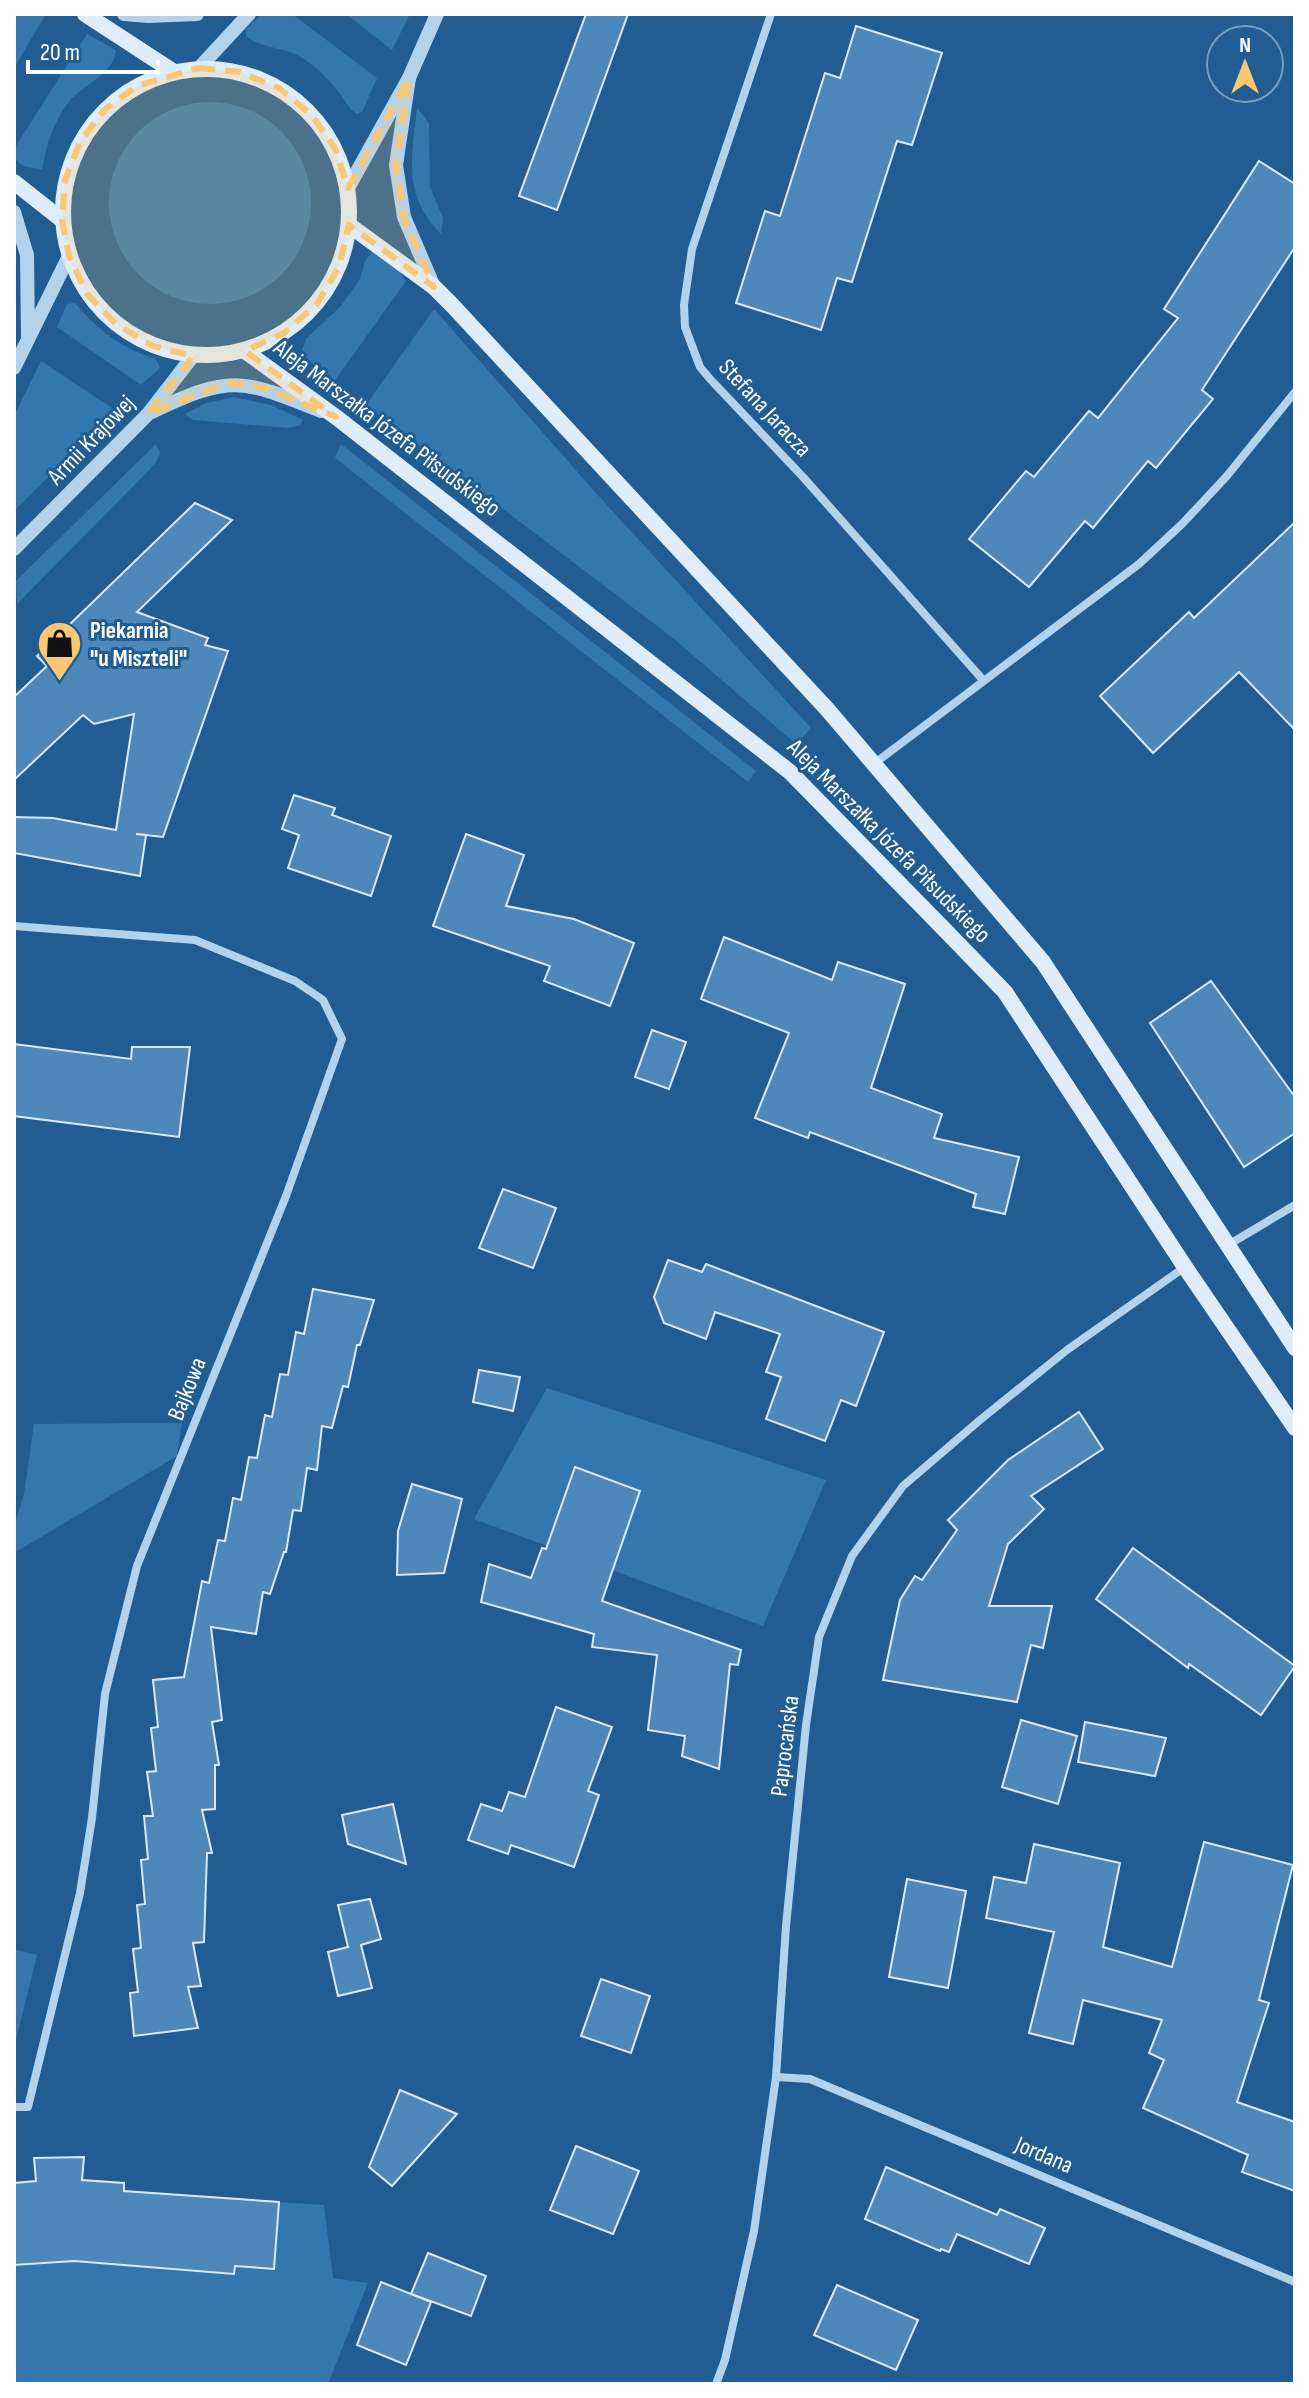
<svg xmlns="http://www.w3.org/2000/svg" width="1309" height="2398" font-family="'Sofia Sans Condensed',sans-serif">
<style>
.green{fill:#3477af}
.building{fill:#4e88ba;stroke:#d8eafa;stroke-width:2}
.lines{fill:none;stroke-linecap:round;stroke-linejoin:round}
.minor{stroke:#b3d3ed;stroke-width:8}
.tertiary{stroke:#b3d3ed;stroke-width:14}
.secondary{stroke:#dfedfa;stroke-width:16}
.marked{fill:#fac774;fill-opacity:0.2;stroke:#fac774;stroke-width:6;stroke-dasharray:16 10;stroke-linejoin:round}
.labels{text-anchor:middle;dominant-baseline:central;stroke-width:6;stroke-linejoin:round;paint-order:stroke}
.street-label{font-size:24px;fill:#fff;stroke:#215d92}
.poi-label{font-size:24px;font-weight:bold;fill:#fff;stroke:#215d92;text-anchor:start}
</style>
<rect width="100%" height="100%" fill="#215d92"/>
<g class="green">
<path d="M 14,14 L 46,14 L 14,68 Z"/>
<path d="M 262,14 L 292,14 L 377,78 L 362,112 L 357,114 C 348,109 344,98 337,90 C 328,78 313,64 299,56 C 284,48 256,46 246,36 L 246,29 Z"/>
<path d="M 346,14 L 410,14 L 392,50 Z"/>
<path d="M 87,34 L 116,50 C 114,75 82,84 67,104 C 53,124 46,145 42,169 C 27,168 14,166 14,149 Z"/>
<circle cx="210" cy="203" r="101"/>
<path d="M 417,108 L 429,123 L 430,187 L 443,218 L 441,234 C 402,194 412,158 417,108 Z"/>
<path d="M 372,252 L 396,267 L 406,281 L 335,380 L 307,359 L 302,351 L 306,339 L 341,306 L 360,279 L 365,261 Z"/>
<path d="M 75,303 C 97,330 123,349 156,359 L 160,368 L 141,385 L 57,327 L 67,304 Z"/>
<path d="M 434,309 L 595,492 L 811,728 L 796,744 L 673,638 L 366,405 Z"/>
<path d="M 41,361 L 115,410 L 14,511 L 14,416 Z"/>
<path d="M 234,397 L 271,405 L 303,420 L 300,425 L 290,428 L 193,420 L 185,414 L 206,403 Z"/>
<path d="M 156,444 L 160,453 L 155,464 L 17,604 L 16,581 Z"/>
<path d="M 341,444 L 756,771 L 748,782 L 335,458 Z"/>
<path d="M 547,1388 L 826,1480 L 763,1626 L 474,1519 Z"/>
<path d="M 182,1423 L 177,1456 L 14,1553 L 14,1520 L 16,1520 L 24,1494 L 34,1424 Z"/>
<path d="M 14,1949 L 37,1955 L 14,2047 Z"/>
<path d="M 279,2202 L 324,2205 L 333,2278 L 368,2283 L 328,2384 L 14,2384 L 14,2266 L 69,2261 L 234,2274 L 235,2266 L 274,2269 Z"/>
</g>
<g class="building">
<path d="M 586,14 L 628,14 L 557,210 L 519,196 Z"/>
<path d="M 856,26 L 942,53 L 912,145 L 897,141 L 852,282 L 837,278 L 821,330 L 736,303 L 765,211 L 780,216 L 825,73 L 840,78 Z"/>
<path d="M 1259,161 L 1295,184 L 1295,247 L 1202,390 L 1213,399 L 1156,468 L 1148,461 L 1093,528 L 1085,521 L 1029,587 L 969,539 L 1026,471 L 1034,477 L 1089,411 L 1098,418 L 1178,318 L 1164,309 Z"/>
<path d="M 195,503 L 232,520 L 137,612 L 208,638 L 205,645 L 228,651 L 163,837 L 136,834 L 146,835 L 140,876 L 14,853 L 14,817 L 53,818 L 116,830 L 134,714 L 94,724 L 83,715 L 14,780 L 14,697 L 47,666 L 37,656 Z"/>
<path d="M 1295,522 L 1295,730 L 1239,672 L 1153,753 L 1100,696 L 1189,612 L 1194,618 Z"/>
<path d="M 294,795 L 335,808 L 332,815 L 391,836 L 371,896 L 288,868 L 299,835 L 282,829 Z"/>
<path d="M 466,834 L 524,855 L 506,906 L 574,919 L 634,943 L 610,1006 L 544,981 L 550,966 L 433,926 Z"/>
<path d="M 724,937 L 832,980 L 838,962 L 905,984 L 871,1088 L 942,1114 L 934,1138 L 1019,1157 L 1005,1214 L 973,1207 L 976,1194 L 810,1132 L 808,1138 L 755,1118 L 789,1033 L 701,999 Z"/>
<path d="M 1211,981 L 1295,1097 L 1295,1133 L 1244,1167 L 1150,1023 Z"/>
<path d="M 652,1030 L 686,1042 L 669,1089 L 635,1077 Z"/>
<path d="M 14,1044 L 131,1059 L 132,1047 L 190,1047 L 179,1137 L 14,1116 Z"/>
<path d="M 503,1189 L 556,1208 L 533,1268 L 479,1248 Z"/>
<path d="M 668,1260 L 702,1272 L 706,1264 L 884,1332 L 856,1406 L 841,1400 L 825,1441 L 766,1419 L 781,1377 L 766,1372 L 780,1334 L 715,1312 L 706,1339 L 664,1323 L 654,1297 Z"/>
<path d="M 313,1289 L 374,1300 L 360,1345 L 357,1345 L 348,1387 L 343,1386 L 332,1428 L 322,1426 L 317,1470 L 307,1468 L 301,1511 L 293,1510 L 286,1552 L 284,1552 L 270,1594 L 263,1592 L 256,1634 L 211,1627 L 222,1720 L 212,1722 L 219,1765 L 215,1765 L 215,1809 L 202,1810 L 212,1853 L 207,1853 L 204,1942 L 193,1943 L 201,1986 L 188,1987 L 198,2028 L 134,2036 L 130,1993 L 138,1992 L 133,1949 L 141,1948 L 137,1905 L 145,1904 L 141,1860 L 148,1859 L 144,1816 L 153,1816 L 147,1772 L 156,1771 L 151,1728 L 158,1727 L 153,1680 L 184,1677 L 202,1581 L 209,1583 L 218,1540 L 225,1541 L 233,1498 L 241,1500 L 249,1457 L 257,1458 L 265,1415 L 272,1417 L 280,1374 L 288,1375 L 296,1332 L 304,1334 Z"/>
<path d="M 479,1370 L 520,1377 L 513,1411 L 473,1402 Z"/>
<path d="M 1079,1412 L 1103,1449 L 1031,1496 L 1044,1509 L 1008,1544 L 989,1606 L 1052,1606 L 1043,1648 L 1031,1645 L 1017,1702 L 883,1680 L 900,1600 L 915,1576 L 922,1580 L 957,1530 L 948,1520 L 1008,1460 Z"/>
<path d="M 575,1467 L 640,1491 L 602,1601 L 741,1650 L 738,1665 L 730,1664 L 719,1769 L 682,1756 L 685,1736 L 648,1730 L 657,1655 L 592,1647 L 594,1634 L 481,1602 L 489,1564 L 531,1578 L 542,1548 L 546,1549 Z"/>
<path d="M 412,1484 L 462,1499 L 444,1573 L 397,1575 L 398,1531 Z"/>
<path d="M 1133,1548 L 1295,1666 L 1261,1715 L 1189,1664 L 1188,1668 L 1096,1599 Z"/>
<path d="M 556,1707 L 612,1727 L 588,1791 L 599,1795 L 574,1867 L 511,1845 L 508,1854 L 468,1840 L 481,1804 L 502,1811 L 509,1792 L 525,1797 Z"/>
<path d="M 1021,1720 L 1077,1736 L 1058,1804 L 1002,1787 Z"/>
<path d="M 1085,1722 L 1166,1738 L 1155,1776 L 1078,1762 Z"/>
<path d="M 393,1804 L 406,1864 L 348,1844 L 342,1815 Z"/>
<path d="M 1204,1842 L 1293,1865 L 1259,2000 L 1269,2003 L 1237,2102 L 1295,2122 L 1295,2191 L 1242,2172 L 1248,2155 L 1143,2108 L 1164,2060 L 1149,2053 L 1162,2020 L 1083,2000 L 1073,2044 L 1029,2033 L 1054,1932 L 986,1918 L 994,1877 L 1026,1883 L 1034,1844 L 1120,1863 L 1103,1947 L 1172,1967 Z"/>
<path d="M 907,1879 L 966,1891 L 948,1988 L 889,1977 Z"/>
<path d="M 370,1899 L 381,1939 L 361,1945 L 372,1988 L 338,1996 L 328,1952 L 348,1947 L 338,1905 Z"/>
<path d="M 601,1979 L 650,1996 L 631,2053 L 581,2036 Z"/>
<path d="M 400,2090 L 457,2114 L 392,2186 L 369,2167 Z"/>
<path d="M 576,2146 L 639,2171 L 613,2234 L 550,2210 Z"/>
<path d="M 84,2157 L 82,2180 L 124,2183 L 124,2191 L 279,2202 L 274,2269 L 235,2266 L 234,2274 L 74,2261 L 14,2265 L 14,2183 L 36,2181 L 34,2158 Z"/>
<path d="M 886,2167 L 997,2215 L 1000,2209 L 1045,2228 L 1029,2264 L 957,2234 L 949,2252 L 941,2249 L 940,2251 L 865,2219 Z"/>
<path d="M 428,2253 L 486,2276 L 471,2316 L 411,2294 Z"/>
<path d="M 381,2282 L 431,2302 L 406,2365 L 357,2345 Z"/>
<path d="M 837,2285 L 918,2320 L 896,2370 L 814,2335 Z"/>
</g>
<g class="lines">
<g class="minor">
<path d="M 771,14 L 692,249 L 684,305 L 685,327 L 700,367 L 710,379 L 803,477 L 983,680"/>
<path d="M 875,763 L 1139,564 L 1182,524 L 1226,477 L 1295,392"/>
<path d="M 14,926 L 195,940 L 295,981 L 323,1000 L 342,1039 L 286,1196 L 137,1566 L 105,1694 L 92,1818 L 80,1893 L 28,2107 L 14,2107"/>
<path d="M 1228,1245 L 1295,1205"/>
<path d="M 776,2077 L 810,2079 L 1295,2282"/>
<path d="M 716,2384 L 725,2360 L 754,2231 L 776,2077 L 786,1926 L 806,1725 L 819,1637 L 852,1556 L 903,1486 L 980,1420 L 1067,1350 L 1185,1267"/>
</g>
<g class="tertiary">
<path d="M 124,14 L 148,16 L 197,14"/>
<path d="M 199,68 L 249,14"/>
<path d="M 409,78 L 396,165 L 404,217 L 434,287"/>
<path d="M 348,188 L 409,78 L 437,14"/>
<path d="M 14,212 L 27,255 L 28,336"/>
<path d="M 14,368 L 69,256"/>
<path d="M 152,412 C 231,374 242,379 321,411"/>
<path d="M 14,549 L 148,414 L 193,356"/>
</g>
<g class="secondary">
<path d="M 85,14 L 174,72"/>
<circle cx="206" cy="212" r="143"/>
<path d="M 14,182 L 62,220"/>
<path d="M 349,225 L 434,287 L 452,305 L 827,709 L 1043,962 L 1295,1348"/>
<path d="M 245,351 L 336,417 L 790,772 L 942,927 L 1005,992 L 1185,1267 L 1295,1428"/>
</g>
</g>
<path class="marked" d="M 199,68 L 240,72 L 279,88 L 311,114 L 335,148 L 348,188 L 409,78 L 396,165 L 404,217 L 434,287 L 349,225 L 339,267 L 317,304 L 284,333 L 245,351 L 336,417 L 264,388 L 228,383 L 148,414 L 193,356 L 153,346 L 116,324 L 87,294 L 69,256 L 62,220 L 65,180 L 80,142 L 104,110 L 137,86 Z"/>
<defs>
<symbol id="shop-pin" viewBox="-11 -11 22 30"><path d="M0 17L-7.5 6A9.5 9.5 0 1 1 7.5 6Z" fill="#fac774" stroke="#215d92"/><path d="M-5-2.5h2.3a2.7 3.5 0 0 1 5.4 0H5L5.5 6h-11ZM-1.5-2.5h3a1.5 2.3 0 0 0-3 0Z" fill="#111"/></symbol>
</defs>
<g fill-rule="evenodd">
<use href="#shop-pin" x="34" y="618" width="51" height="69"/>
</g>
<g class="labels">
<g class="street-label">
<text transform="translate(765 408) rotate(47)">Stefana Jaracza</text>
<text transform="translate(387 428) rotate(37)">Aleja Marszałka Józefa Piłsudskiego</text>
<text transform="translate(91 440) rotate(-46)">Armii Krajowej</text>
<text transform="translate(889 841) rotate(45)">Aleja Marszałka Józefa Piłsudskiego</text>
<text transform="translate(187 1389) rotate(-68)">Bajkowa</text>
<text transform="translate(785 1746) rotate(-83)">Paprocańska</text>
<text transform="translate(1044 2155) rotate(23)">Jordana</text>
</g>
<g class="poi-label">
<text x="90" y="630">Piekarnia<tspan x="90" dy="28">"u Miszteli"</tspan></text>
</g>
</g>
<rect width="1309" height="2398" fill="none" stroke="#ffffff" stroke-width="32"/>
<g transform="translate(1245 64)"><circle r="38" fill="#215d92" stroke="#7a9ebe" stroke-width="2"/>
<path d="M0-6L14 30L0 20L-14 30Z" fill="#fac774"/>
<text y="-12" font-size="22" font-weight="bold" text-anchor="middle" fill="#ffffff">N</text>
</g>
<path d="M28 60v12h130v-12" fill="none" stroke="#ffffff" stroke-width="4"/>
<text x="40" y="60" font-size="24" fill="#ffffff" stroke="#215d92" stroke-width="6" paint-order="stroke">20 m</text>
</svg>
